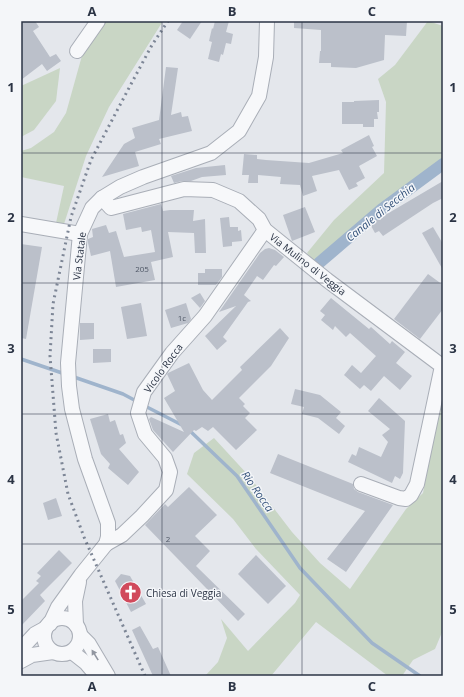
<svg xmlns="http://www.w3.org/2000/svg" width="464" height="697" font-family="'Open Sans',sans-serif">
<style>
.green{fill:#c9d6c5}
.lines{fill:none;stroke-linecap:round;stroke-linejoin:round}
.stream{stroke:#9fb4cc;stroke-width:3.5}
.canal{stroke:#9fb4cc;stroke-width:12}
.building{fill:#bbc0ca}
.minor-casing{stroke:#a9aeb7;stroke-width:16}
.minor{stroke:#f7f8fa;stroke-width:14}
.rail{stroke:#7d8696;stroke-width:3;stroke-dasharray:2 4;stroke-linecap:butt}
.oneway{fill:#9196a0}
.grid{fill:none;stroke:#2b3445;stroke-width:1;stroke-opacity:0.55}
.labels{text-anchor:middle;dominant-baseline:central;stroke-width:3;stroke-linejoin:round;paint-order:stroke}
.number-label{font-size:8px;fill:#4f5766}
.street-label{font-size:10px;fill:#2b3445;stroke:#f4f6f9}
.poi-label{font-size:10px;fill:#2b3445;stroke:#f4f6f9;text-anchor:start}
.water-label{font-size:11px;font-style:italic;fill:#34527a;stroke:#f4f6f9}
.neatline{fill:none;stroke:#2b3445;stroke-width:1.5}
.grid-label{font-size:13px;text-anchor:middle;font-weight:bold;fill:#2b3445}
</style>
<rect width="100%" height="100%" fill="#e4e7ec"/>
<g class="green">
<path d="M 105,21 L 163,21 L 109,107 L 86,156 L 64,224 L 56,223 L 64,186 L 21,177 L 21,151 L 31,148 L 54,132 L 66,113 L 83,52 Z"/>
<path d="M 428,21 L 443,26 L 443,158 L 313,261 L 307,253 L 334,220 L 384,173 L 386,102 L 378,79 L 395,65 Z"/>
<path d="M 60,68 L 56,101 L 34,130 L 21,137 L 21,86 Z"/>
<path d="M 443,390 L 443,630 L 435,649 L 413,660 L 402,676 L 388,676 L 316,622 L 271,676 L 205,676 L 218,662 L 227,638 L 221,619 L 248,651 L 295,603 L 300,595 L 256,549 L 233,519 L 187,474 L 194,453 L 214,438 L 249,476 L 292,532 L 320,563 L 350,589 L 406,509 L 423,493 Z"/>
</g>
<g class="lines">
<g class="stream">
<path d="M 21,359 L 65,374"/>
<path d="M 71,376 L 123,394 L 138,402"/>
<path d="M 143,405 L 182,425"/>
<path d="M 189,430 L 237,476 L 300,568 L 372,643 L 420,676"/>
</g>
<path class="canal" d="M 319,263 L 382,209 L 443,164"/>
</g>
<g class="building">
<path d="M 21,21 L 35,21 L 39,27 L 33,31 L 50,57 L 56,54 L 61,61 L 47,71 L 42,64 L 21,80 Z"/>
<path d="M 183,21 L 202,21 L 190,39 L 177,30 Z"/>
<path d="M 215,21 L 229,21 L 226,32 L 233,34 L 231,44 L 226,43 L 223,55 L 221,54 L 219,62 L 208,59 L 212,42 L 209,41 L 212,28 L 213,29 Z"/>
<path d="M 294,21 L 407,21 L 406,36 L 385,35 L 384,60 L 356,68 L 331,67 L 331,63 L 319,63 L 320,51 L 321,51 L 321,30 L 294,28 Z"/>
<path d="M 166,67 L 178,68 L 171,115 L 181,112 L 182,117 L 188,116 L 192,131 L 159,139 L 161,144 L 135,152 L 139,166 L 102,177 L 124,144 L 135,138 L 132,128 L 159,120 Z"/>
<path d="M 379,100 L 379,112 L 377,112 L 378,119 L 374,119 L 374,127 L 363,127 L 363,124 L 342,124 L 342,102 L 354,102 L 354,101 Z"/>
<path d="M 369,135 L 374,146 L 372,147 L 377,156 L 359,166 L 365,178 L 356,183 L 358,186 L 349,190 L 339,170 L 312,176 L 317,191 L 303,196 L 300,185 L 280,184 L 281,177 L 258,175 L 258,183 L 248,183 L 249,175 L 242,175 L 244,154 L 257,155 L 257,159 L 266,160 L 309,163 L 343,153 L 341,150 Z"/>
<path d="M 225,165 L 226,175 L 202,177 L 191,181 L 182,181 L 174,183 L 171,176 L 196,168 Z"/>
<path d="M 443,181 L 443,198 L 433,203 L 383,236 L 379,231 L 375,233 L 370,224 Z"/>
<path d="M 161,204 L 163,211 L 170,210 L 194,210 L 193,221 L 205,219 L 206,253 L 195,253 L 194,233 L 168,232 L 173,257 L 151,262 L 155,280 L 116,287 L 110,251 L 91,256 L 88,243 L 88,239 L 93,237 L 92,229 L 106,225 L 109,233 L 116,231 L 124,257 L 155,252 L 151,230 L 142,232 L 141,227 L 126,230 L 123,214 Z"/>
<path d="M 305,207 L 315,232 L 292,241 L 283,215 Z"/>
<path d="M 229,217 L 230,227 L 238,227 L 238,231 L 241,230 L 242,241 L 232,242 L 232,246 L 223,247 L 220,218 Z"/>
<path d="M 433,227 L 443,244 L 443,270 L 422,233 Z"/>
<path d="M 21,244 L 42,247 L 26,339 L 21,338 Z"/>
<path d="M 269,248 L 275,250 L 284,257 L 276,266 L 274,265 L 263,280 L 257,276 L 244,295 L 251,301 L 248,302 L 223,337 L 227,341 L 217,350 L 205,336 L 236,306 L 219,312 L 260,253 L 265,249 Z"/>
<path d="M 205,269 L 222,269 L 222,277 L 216,285 L 198,285 L 198,273 L 205,273 Z"/>
<path d="M 428,274 L 443,285 L 443,309 L 420,339 L 394,319 Z"/>
<path d="M 200,293 L 205,301 L 200,308 L 191,298 Z"/>
<path d="M 331,298 L 369,329 L 371,327 L 390,344 L 392,341 L 405,352 L 396,363 L 412,376 L 400,390 L 384,376 L 371,391 L 364,385 L 360,389 L 344,375 L 352,365 L 361,373 L 376,356 L 350,333 L 346,337 L 335,326 L 333,330 L 321,320 L 325,315 L 320,311 Z"/>
<path d="M 141,303 L 147,336 L 127,339 L 121,307 Z"/>
<path d="M 186,303 L 191,319 L 188,323 L 171,328 L 165,310 Z"/>
<path d="M 80,323 L 94,323 L 94,339 L 80,340 Z"/>
<path d="M 280,328 L 289,338 L 271,366 L 239,398 L 245,404 L 243,406 L 250,413 L 245,418 L 257,430 L 236,450 L 213,427 L 208,431 L 202,427 L 196,431 L 194,430 L 173,452 L 153,430 L 149,419 L 151,417 L 184,432 L 164,398 L 175,391 L 167,374 L 168,373 L 189,363 L 203,390 L 212,400 L 242,370 L 240,367 Z"/>
<path d="M 93,349 L 111,349 L 111,362 L 93,363 Z"/>
<path d="M 295,389 L 320,395 L 341,412 L 336,418 L 345,426 L 339,434 L 318,418 L 302,414 L 304,407 L 291,404 Z"/>
<path d="M 379,398 L 405,421 L 403,473 L 400,479 L 395,476 L 392,483 L 348,462 L 352,454 L 356,456 L 359,447 L 381,457 L 388,442 L 382,435 L 390,429 L 368,411 Z"/>
<path d="M 108,414 L 110,422 L 115,420 L 120,435 L 123,434 L 126,443 L 119,449 L 139,472 L 128,485 L 108,468 L 110,464 L 101,454 L 90,419 Z"/>
<path d="M 278,454 L 353,484 L 354,489 L 358,492 L 393,505 L 346,572 L 327,559 L 365,511 L 270,473 Z"/>
<path d="M 189,487 L 217,515 L 195,536 L 210,551 L 196,566 L 245,614 L 238,621 L 145,525 L 165,504 L 168,507 Z"/>
<path d="M 56,498 L 62,516 L 48,520 L 43,503 Z"/>
<path d="M 59,550 L 72,563 L 40,595 L 45,601 L 21,626 L 21,601 L 39,583 L 36,581 L 41,576 L 37,573 Z"/>
<path d="M 256,555 L 286,586 L 268,604 L 238,574 Z"/>
<path d="M 121,574 L 130,576 L 146,604 L 131,612 L 115,581 Z"/>
<path d="M 140,626 L 153,649 L 158,647 L 171,676 L 153,676 L 132,630 Z"/>
</g>
<g class="lines">
<defs>
<g id="minor">
<path d="M 77,51 L 98,21"/>
<path d="M 102,198 L 111,208 L 184,189 L 213,190 L 239,201 L 259,219 L 265,230 L 327,280 L 442,366 L 417,484 L 411,495 L 406,499 L 399,498 L 361,484"/>
<path d="M 21,224 L 80,234"/>
<path d="M 106,544 L 122,535 L 142,516 L 166,490 L 170,472 L 165,458 L 145,434 L 138,413 L 144,392 L 172,353 L 205,316 L 265,230"/>
<circle cx="62" cy="636" r="18"/>
<path d="M 50,624 L 58,607 L 81,575 L 106,544 L 108,537 L 108,523 L 85,459 L 72,409 L 69,386 L 68,363 L 80,234 L 92,208 L 102,198 L 120,187 L 143,177 L 211,153 L 239,131 L 259,96 L 266,57 L 267,21"/>
<path d="M 76,625 L 75,601 L 79,582"/>
<path d="M 80,635 L 89,644 L 108,676"/>
<path d="M 21,649 L 35,634 L 46,628"/>
<path d="M 72,652 L 86,663 L 97,676"/>
<path d="M 21,661 L 32,655 L 53,652"/>
</g>
</defs>
<use href="#minor" class="minor-casing"/>
<use href="#minor" class="minor"/>
<path class="rail" d="M 145,676 L 84,537 L 68,494 L 56,433 L 50,356 L 53,304 L 71,217 L 91,160 L 130,86 L 152,45 L 168,21"/>
</g>
<defs><path id="oneway-solid" d="M-6-.8H1V-3.2L6.5 0L1 3.2V.8H-6Z"/></defs>
<use class="oneway" href="#oneway-solid" transform="translate(95 655) rotate(-122)"/>
<path class="grid" d="M 162,21 L 162,676M 302,21 L 302,676M 21,153 L 443,153M 21,283 L 443,283M 21,414 L 443,414M 21,544 L 443,544"/>
<defs>
<symbol id="church-disc" viewBox="-11 -11 22 22"><circle r="9.5" fill="#d1495b" stroke="#f4f6f9"/><path d="M-1.2-6h2.4v3.5h3.3v2.4h-3.3V6h-2.4V-.1h-3.3v-2.4h3.3Z" fill="#fff"/></symbol>
</defs>
<g fill-rule="evenodd">
<use href="#church-disc" x="118" y="580" width="25" height="25"/>
</g>
<g class="labels">
<g class="number-label">
<text x="142" y="268">205</text>
<text x="182" y="317">1c</text>
<text x="168" y="538">2</text>
</g>
<g class="street-label">
<text transform="translate(79 256) rotate(-83)">Via Statale</text>
<text transform="translate(308 264) rotate(38)">Via Mulino di Veggia</text>
<text transform="translate(163 368) rotate(-54)">Vicolo Rocca</text>
</g>
<g class="poi-label">
<text x="146" y="593">Chiesa di Veggia</text>
</g>
<g class="water-label">
<text transform="translate(380 212) rotate(-39)">Canale di Secchia</text>
<text transform="translate(258 491) rotate(55)">Rio Rocca</text>
</g>
</g>
<rect width="464" height="697" fill="none" stroke="#f4f6f9" stroke-width="44"/>
<rect x="22" y="22" width="420" height="653" class="neatline"/>
<g class="grid-label">
<text x="92" y="16">A</text>
<text x="232" y="16">B</text>
<text x="372" y="16">C</text>
<text x="11" y="92">1</text>
<text x="453" y="92">1</text>
<text x="11" y="222">2</text>
<text x="453" y="222">2</text>
<text x="11" y="353">3</text>
<text x="453" y="353">3</text>
<text x="11" y="484">4</text>
<text x="453" y="484">4</text>
<text x="11" y="614">5</text>
<text x="453" y="614">5</text>
<text x="92" y="691">A</text>
<text x="232" y="691">B</text>
<text x="372" y="691">C</text>
</g>
</svg>
